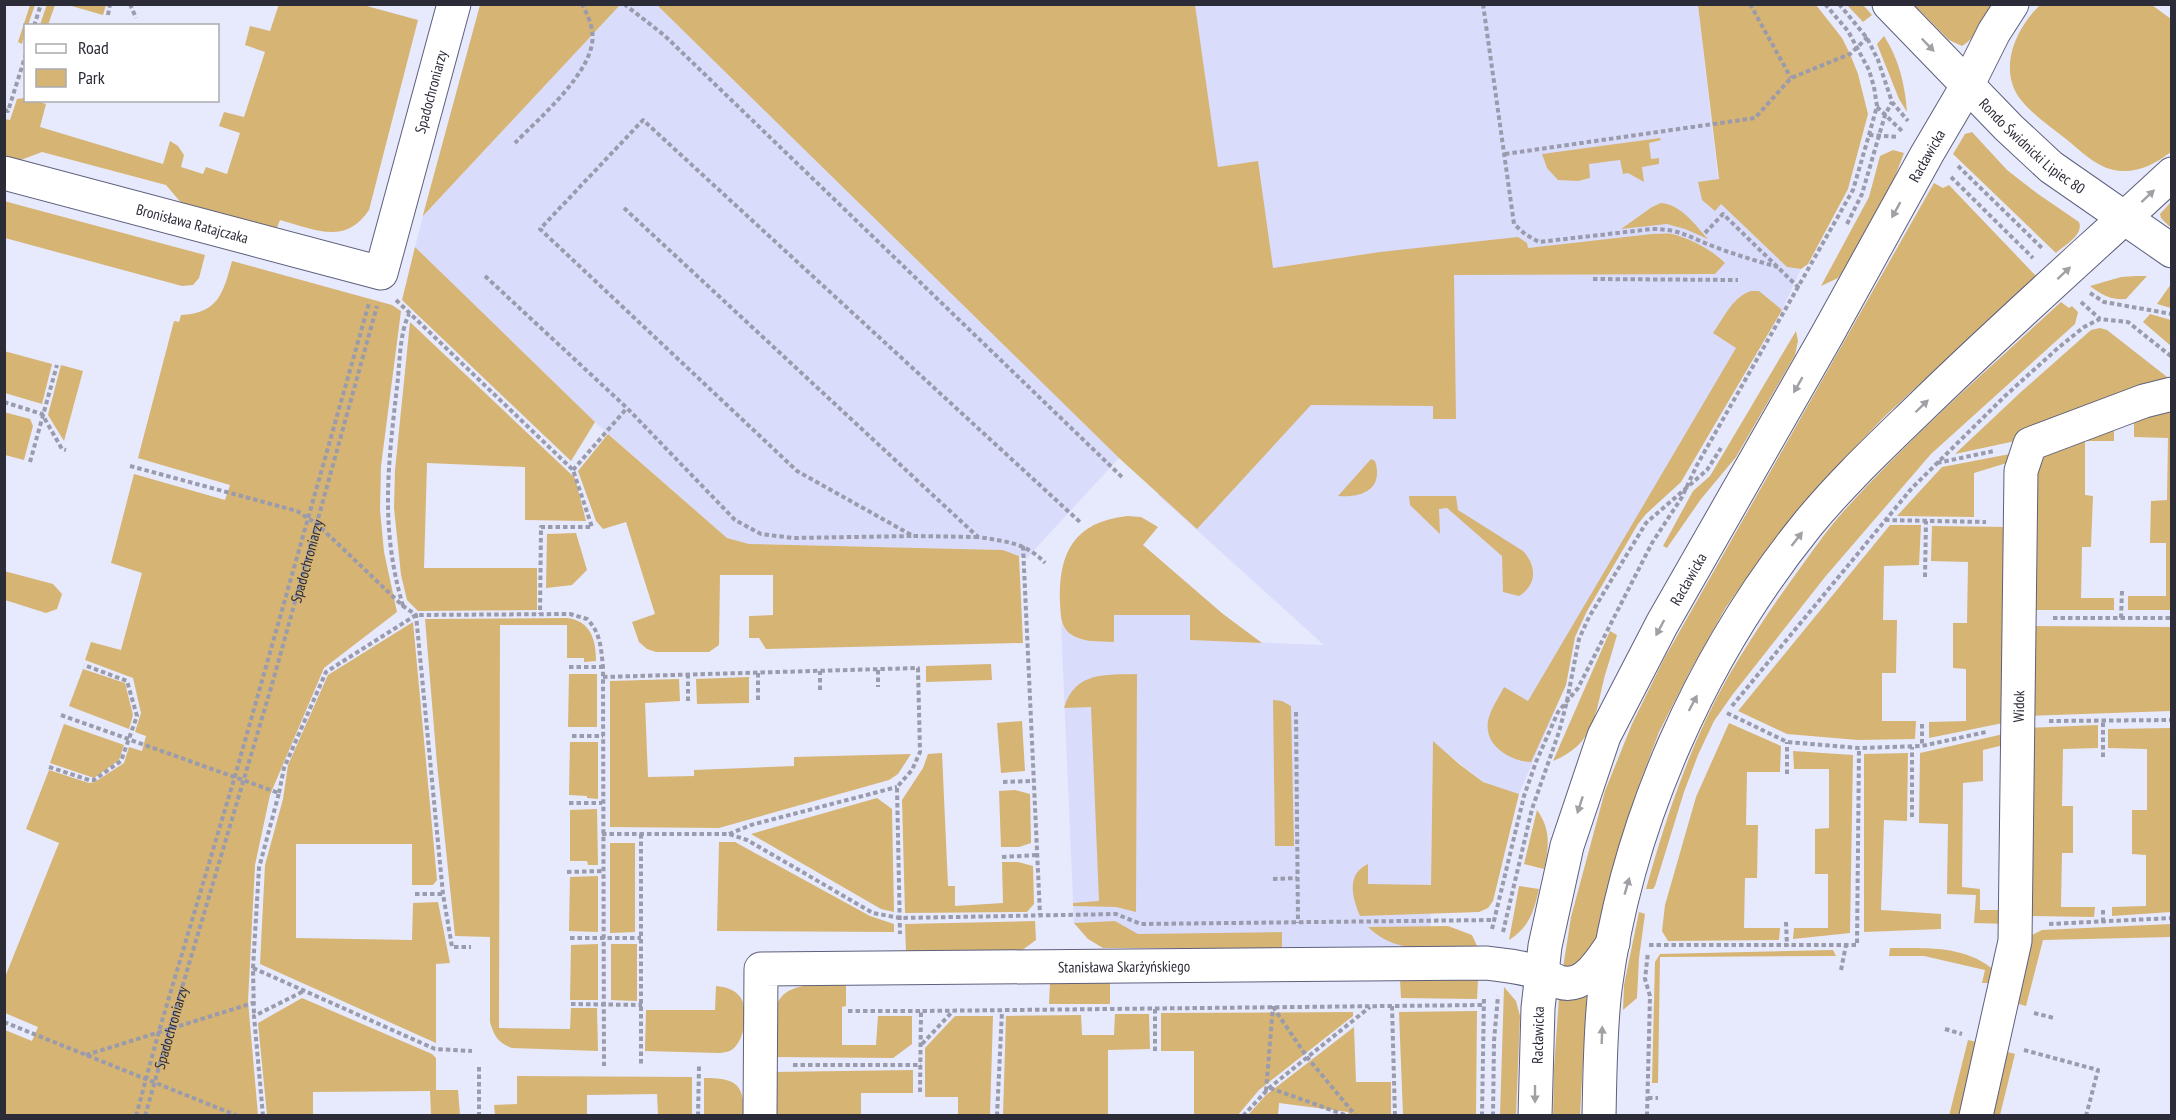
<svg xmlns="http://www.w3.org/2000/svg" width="2176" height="1120" font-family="'PT Sans Narrow',sans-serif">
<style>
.built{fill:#dadcfc}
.green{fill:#d6b474}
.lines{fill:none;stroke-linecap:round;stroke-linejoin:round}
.street-casing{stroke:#5e607c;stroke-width:35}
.secondary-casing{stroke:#5e607c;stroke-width:35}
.path{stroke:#9a9bac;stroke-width:4;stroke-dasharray:4.5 3;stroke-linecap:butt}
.street{stroke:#fff;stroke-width:33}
.secondary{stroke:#fff;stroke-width:33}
.oneway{fill:#a0a0a5}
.labels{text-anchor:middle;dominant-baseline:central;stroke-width:5;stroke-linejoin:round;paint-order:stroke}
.street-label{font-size:15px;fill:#2b2c38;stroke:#fff}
</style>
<rect width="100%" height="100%" fill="#e7e9fd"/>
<g class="built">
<path d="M 620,5 L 657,5 L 1119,458 L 1026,559 L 1003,550 L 749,544 L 727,538 L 595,422 L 415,247 L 423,216 Z"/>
<path d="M 1177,5 L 1698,5 L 1721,204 L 1787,267 L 1801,269 L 1782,310 L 1681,482 L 1646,514 L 1638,524 L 1587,611 L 1575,637 L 1566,685 L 1519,794 L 1483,782 L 1433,742 L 1430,948 L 1103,948 L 1088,939 L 1074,923 L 1061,623 L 1067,631 L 1078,639 L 1113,642 L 1113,615 L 1190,615 L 1190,640 L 1324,645 L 1158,495 L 1205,203 Z"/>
</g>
<g class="green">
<path d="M 47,4 L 55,5 L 48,25 L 40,25 Z"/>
<path d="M 279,4 L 363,5 L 418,20 L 369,210 C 345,246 314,229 280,220 L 276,230 L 183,205 L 166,185 L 42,152 L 18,161 L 7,158 L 5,155 L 4,119 L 10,120 L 17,99 L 25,98 L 26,100 L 37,101 L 46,104 L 40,127 L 163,164 L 170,141 L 178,146 L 184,155 L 181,167 L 203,174 L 206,167 L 227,174 L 240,133 L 219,126 L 224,112 L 244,117 L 265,52 L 245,45 L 250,26 L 270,31 Z"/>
<path d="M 30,5 L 35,5 L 28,25 L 26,26 L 22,44 L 18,42 Z"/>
<path d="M 68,5 L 106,4 L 106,5 L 103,15 Z"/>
<path d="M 480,5 L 620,5 L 423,216 L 423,215 Z"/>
<path d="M 657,5 L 1195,5 L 1218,167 L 1258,161 L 1273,268 L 1380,252 L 1518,237 L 1527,243 L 1528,248 L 1652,234 C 1659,234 1666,233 1672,234 C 1690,238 1712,250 1725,263 L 1715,274 L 1454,275 L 1456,419 L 1433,419 L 1433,406 L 1311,405 L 1197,529 L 1119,458 Z"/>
<path d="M 1698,5 L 1816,5 L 1842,38 L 1850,54 L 1858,74 L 1868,114 L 1848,189 L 1808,264 L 1801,269 L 1787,267 L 1721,204 L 1715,211 L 1702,200 L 1698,182 L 1719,179 Z"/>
<path d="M 1847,5 L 1863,5 L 1872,15 L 1863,22 Z"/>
<path d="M 1914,5 L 1914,4 L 1993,5 C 1985,19 1977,37 1962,46 L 1949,40 Z"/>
<path d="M 2040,5 L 2152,5 L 2171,19 L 2171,152 C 2156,163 2141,172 2121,171 C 2099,170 2082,152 2066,139 C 2051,127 2033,115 2021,100 C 1997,70 2016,28 2040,5 Z"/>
<path d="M 1884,36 C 1899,59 1905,85 1907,112 L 1899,99 L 1877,44 Z"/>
<path d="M 1972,132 L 2007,170 L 2038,194 L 2079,222 C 2084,235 2065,245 2056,253 L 1953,154 L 1965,134 Z"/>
<path d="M 1660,138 L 1661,140 L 1649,143 L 1651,159 L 1659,158 L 1659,164 L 1642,167 L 1644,182 L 1628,173 L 1623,174 L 1620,160 L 1589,164 L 1590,178 L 1578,181 L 1558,180 L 1547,168 L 1542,154 Z"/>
<path d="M 1893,150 L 1904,153 L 1894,179 L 1843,271 L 1838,278 L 1821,286 L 1869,197 L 1880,156 Z"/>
<path d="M 1934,183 L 1943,188 L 1949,185 L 2036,276 L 1884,417 L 1819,485 L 1749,575 L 1726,607 L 1690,671 L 1659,732 L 1636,793 L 1609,883 L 1596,941 L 1581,963 L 1563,968 L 1571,917 L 1605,791 L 1632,724 L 1664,659 Z"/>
<path d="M 4,201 L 205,255 L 199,278 L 193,285 L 182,286 L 5,238 Z"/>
<path d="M 2171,202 L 2171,228 L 2161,218 L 2160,214 Z"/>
<path d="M 1661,203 C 1682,205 1695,225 1708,239 L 1685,229 L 1667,224 L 1621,229 L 1652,207 Z"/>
<path d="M 415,247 L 595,422 L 571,461 L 402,300 Z"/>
<path d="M 232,261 L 392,305 L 401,311 L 381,466 L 380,510 L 384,552 L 397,612 L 324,668 L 270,795 L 255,865 L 248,1001 L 258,1115 L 5,1115 L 5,1030 L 32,1041 L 38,1027 L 5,1013 L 5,977 L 59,843 L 26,829 L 49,770 L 89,783 L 95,782 L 124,763 L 129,747 L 142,751 L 146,736 L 135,732 L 141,713 L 133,678 L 85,660 L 91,642 L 121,650 L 142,573 L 111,563 L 134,474 L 225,500 L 230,485 L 138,458 L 174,321 L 179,322 L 181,315 C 219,313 223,293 232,261 Z"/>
<path d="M 2136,276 L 2147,276 L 2126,299 C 2111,300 2102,295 2090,286 L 2121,277 Z"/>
<path d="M 2171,284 L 2171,308 L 2157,304 Z"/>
<path d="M 1751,291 L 1759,291 L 1782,310 L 1681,482 L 1646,514 L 1638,524 L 1587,611 L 1575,637 L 1566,685 L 1531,762 C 1508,761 1481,743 1489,717 C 1492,707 1499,697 1504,687 L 1528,701 L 1736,348 L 1713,333 C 1724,318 1732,297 1751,291 Z"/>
<path d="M 2061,302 L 2069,308 L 2072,306 L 2078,312 L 2075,324 L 1931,454 L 1825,577 L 1733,694 L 1714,721 L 1698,755 L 1684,792 L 1655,886 L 1653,889 L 1646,889 C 1666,817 1691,742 1728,677 C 1749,641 1773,605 1798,571 C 1812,552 1826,531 1842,513 C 1909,438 1987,370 2061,302 Z"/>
<path d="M 2150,314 L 2171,320 L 2171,346 L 2143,322 Z"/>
<path d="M 410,322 L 575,478 L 586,521 L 525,520 L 525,467 L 427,463 L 424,568 L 537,568 L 537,610 L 418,611 L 407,600 L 401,575 L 394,508 L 395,470 Z"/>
<path d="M 2100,328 L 2107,330 L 2171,380 L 2029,438 L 1955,454 L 2022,391 L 2091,330 Z"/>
<path d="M 1796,331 L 1798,341 L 1795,355 L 1736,457 L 1701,499 L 1667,548 L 1663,546 L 1693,491 L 1710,476 Z"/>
<path d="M 4,351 L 52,364 L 42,404 L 5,393 Z"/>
<path d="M 61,365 L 83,371 L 64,441 L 48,415 Z"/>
<path d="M 2171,404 L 2171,610 L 2128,610 L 2128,596 L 2166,596 L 2166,543 L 2150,543 L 2151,501 L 2167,500 L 2168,438 L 2134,437 L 2134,410 Z"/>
<path d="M 4,412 L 30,419 L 33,426 L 24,460 L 5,455 Z"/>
<path d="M 2114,421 L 2114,441 L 2085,441 L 2085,495 L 2093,496 L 2091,547 L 2082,547 L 2081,598 L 2114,598 L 2114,610 L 2029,610 L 2039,445 Z"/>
<path d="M 608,434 L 727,538 L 749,544 L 1003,550 L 1019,556 L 1023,643 L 766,649 L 759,638 L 749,638 L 749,616 L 773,615 L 773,575 L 720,575 L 719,645 L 709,652 L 656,652 L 647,649 L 639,642 L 632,622 L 655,614 L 626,522 L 603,529 L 596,521 L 578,471 Z"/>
<path d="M 2010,454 L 2010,462 L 1974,473 L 1974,517 L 1897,516 L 1942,467 Z"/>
<path d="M 1371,459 L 1375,461 C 1384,489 1362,498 1338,496 Z"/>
<path d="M 1409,496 L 1456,496 L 1458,510 L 1523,551 C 1537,566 1537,585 1519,596 L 1503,592 L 1502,556 L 1447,508 L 1439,509 L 1440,534 L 1410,505 Z"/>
<path d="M 1127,516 L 1141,517 L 1158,527 L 1143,545 L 1223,614 L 1262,643 L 1190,640 L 1190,615 L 1114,615 L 1114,642 C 1098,641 1082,643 1069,633 C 1060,625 1061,614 1060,603 C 1058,553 1074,522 1127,516 Z"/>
<path d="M 1890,525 L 1921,525 L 1919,565 L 1884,566 L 1883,620 L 1897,620 L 1896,673 L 1882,673 L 1882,721 L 1916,721 L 1915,739 L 1858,740 L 1787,734 L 1738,711 Z"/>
<path d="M 1932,526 L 2008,527 L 2008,722 L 1929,738 L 1929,722 L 1966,721 L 1966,669 L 1953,668 L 1953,623 L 1967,623 L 1968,562 L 1931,561 Z"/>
<path d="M 576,533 L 587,570 L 572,585 L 546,588 L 547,534 Z"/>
<path d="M 4,571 L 53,584 L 62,594 L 57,609 L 46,613 L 5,600 Z"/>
<path d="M 567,618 C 591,621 596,640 596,661 L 584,662 L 584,658 L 567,658 L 567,625 L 500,625 L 499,1028 L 570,1029 L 571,1008 L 597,1008 L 598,1051 L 512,1048 C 498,1043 494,1036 490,1022 L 490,937 L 455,936 L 437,764 L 425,619 Z"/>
<path d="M 413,622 L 437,880 L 433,885 L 412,885 L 412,844 L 296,844 L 296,938 L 412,940 L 413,903 L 438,902 L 450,963 L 436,964 L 436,1043 L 260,964 L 265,865 L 283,799 L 288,765 L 328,675 Z"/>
<path d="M 2026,626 L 2171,627 L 2171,711 L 2026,716 Z"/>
<path d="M 1610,631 L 1617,635 C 1613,649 1609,662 1605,675 C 1595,714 1595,744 1553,761 Z"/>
<path d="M 991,664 L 992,680 L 926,682 L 926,666 Z"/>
<path d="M 83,669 L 125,683 L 133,715 L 129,729 L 69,706 Z"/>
<path d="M 569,674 L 597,674 L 597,727 L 568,727 Z"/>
<path d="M 1137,674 L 1136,912 L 1116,907 L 1073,906 L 1073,903 L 1099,901 L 1091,707 L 1064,708 C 1075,671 1105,675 1137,674 Z"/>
<path d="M 749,677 L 749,703 L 697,704 L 696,679 Z"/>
<path d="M 679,679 L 680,701 L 645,703 L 648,777 L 694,776 L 694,770 L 794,766 L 794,757 L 911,754 L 898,774 L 889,780 L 719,828 L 610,827 L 610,681 Z"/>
<path d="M 1273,700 L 1282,701 L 1291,706 L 1294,846 L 1275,846 Z"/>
<path d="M 1022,721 L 1025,771 L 1001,773 L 997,723 Z"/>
<path d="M 1729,723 L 1781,746 L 1780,772 L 1747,772 L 1746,825 L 1758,825 L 1757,878 L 1745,878 L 1744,928 L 1780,928 L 1779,940 L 1668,941 L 1662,931 L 1665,905 L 1696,797 Z"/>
<path d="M 64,724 L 124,745 L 119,760 L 94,778 L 50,763 Z"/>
<path d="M 2098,725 L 2098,748 L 2063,749 L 2062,806 L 2073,806 L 2073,853 L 2062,853 L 2061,907 L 2095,907 L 2094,917 L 2024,916 L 2026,728 Z"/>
<path d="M 2171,728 L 2171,912 L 2112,916 L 2112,907 L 2146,906 L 2146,855 L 2132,854 L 2132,810 L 2147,810 L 2147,749 L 2108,748 L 2108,729 Z"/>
<path d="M 2008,733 L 2008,744 L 1983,750 L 1983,781 L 1963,783 L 1962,887 L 1980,889 L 1980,910 L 2007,910 L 2008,924 L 1974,923 L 1976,895 L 1947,894 L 1948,824 L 1919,823 L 1920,753 Z"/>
<path d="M 1433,741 L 1459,764 L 1483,782 L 1519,794 L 1493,901 L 1488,908 L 1479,912 L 1360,916 C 1352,897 1346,874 1368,864 L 1368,884 L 1431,885 Z"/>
<path d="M 570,742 L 598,742 L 598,799 L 587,798 L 587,796 L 569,795 Z"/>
<path d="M 1793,751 L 1853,755 L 1850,933 L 1793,939 L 1794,928 L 1828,928 L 1828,874 L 1815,874 L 1815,829 L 1829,828 L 1829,769 L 1794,769 Z"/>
<path d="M 942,753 L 948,886 L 955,886 L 955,906 L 1003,903 L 1002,862 L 1018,862 L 1033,866 L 1034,904 L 1027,912 L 905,913 L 902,800 L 923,768 L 928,754 Z"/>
<path d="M 1908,753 L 1907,821 L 1884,820 L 1881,910 L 1941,914 L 1941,929 L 1864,932 L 1864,754 Z"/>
<path d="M 1015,790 L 1030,794 L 1031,843 L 1019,847 L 1001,847 L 999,791 Z"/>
<path d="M 877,798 L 892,809 L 894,912 L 881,909 L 751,834 Z"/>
<path d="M 597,809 L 598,865 L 588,865 L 587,861 L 570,861 L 570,810 Z"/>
<path d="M 1537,810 C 1551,829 1549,848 1544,869 L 1524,864 Z"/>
<path d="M 719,842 L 735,842 L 870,916 L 894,924 L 894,932 L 717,931 Z"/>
<path d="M 610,843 L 635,843 L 635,932 L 610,933 Z"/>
<path d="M 598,876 L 598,932 L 569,931 L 570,877 Z"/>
<path d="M 1519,886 L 1539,889 C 1534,911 1529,928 1509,940 Z"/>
<path d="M 1639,912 L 1645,914 L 1639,958 L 1637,998 L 1623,1010 L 1624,985 Z"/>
<path d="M 1035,921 L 1036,940 L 1021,951 L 906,952 L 905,924 Z"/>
<path d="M 1115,921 L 1138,934 L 1282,932 L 1282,948 L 1103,948 L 1088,939 L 1074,923 Z"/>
<path d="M 2171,924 L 2171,937 L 2043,940 L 2026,1006 L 2015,1003 L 2032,935 L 2042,930 Z"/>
<path d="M 1448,926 L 1472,935 L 1477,946 C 1437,947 1399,957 1368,927 Z"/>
<path d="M 598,944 L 598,1000 L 570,1000 L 571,945 Z"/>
<path d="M 611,944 L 637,944 L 637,1001 L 611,1000 Z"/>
<path d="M 1890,948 C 1927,948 1966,945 1995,971 L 1995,983 L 1982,983 L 1985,970 L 1924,956 L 1889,956 Z"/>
<path d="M 1833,950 L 1836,956 L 1660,957 L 1658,1083 L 1652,1083 L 1655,962 L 1660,954 Z"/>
<path d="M 1478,979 L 1477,999 L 1401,998 L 1400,980 Z"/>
<path d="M 1110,982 L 1110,1004 L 1049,1004 L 1050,983 Z"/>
<path d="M 846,985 L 846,1006 L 842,1007 L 842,1045 L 876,1045 L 878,1016 L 912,1016 L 912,1044 L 893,1058 L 773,1057 C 774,1044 773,1016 777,1005 C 785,980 825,985 846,985 Z"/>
<path d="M 716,986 C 725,987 735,989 741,998 C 748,1011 745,1038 734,1048 C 730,1052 726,1052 720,1053 L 645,1051 L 646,1010 L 715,1010 Z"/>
<path d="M 1504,987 L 1516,1001 L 1520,1016 L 1516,1115 L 1500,1115 Z"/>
<path d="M 1587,993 L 1580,1115 L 1553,1116 L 1554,1068 L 1559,998 Z"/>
<path d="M 302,998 L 432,1054 L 436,1058 L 436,1090 L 458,1090 L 460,1115 L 431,1115 L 430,1091 L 313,1092 L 313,1115 L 267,1115 L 258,1023 Z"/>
<path d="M 1477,1011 L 1476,1115 L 1403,1115 L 1399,1012 Z"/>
<path d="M 1353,1012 L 1353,1016 L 1259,1090 L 1238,1115 L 1194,1115 L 1194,1051 L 1161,1051 L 1161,1013 Z"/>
<path d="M 1115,1014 L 1149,1014 L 1150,1049 L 1108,1050 L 1108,1115 L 1003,1115 L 1006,1016 L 1081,1015 L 1082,1035 L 1114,1035 Z"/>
<path d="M 955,1016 L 993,1016 L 990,1115 L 958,1115 L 958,1097 L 925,1097 L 925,1048 Z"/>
<path d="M 1354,1027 L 1356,1082 L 1391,1082 L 1391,1115 L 1349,1115 L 1348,1112 L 1279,1103 L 1278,1115 L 1248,1115 L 1266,1095 Z"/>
<path d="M 1968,1040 L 1982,1043 L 1964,1115 L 1949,1116 Z"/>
<path d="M 2001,1050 L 2015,1054 L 2000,1115 L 1986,1116 Z"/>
<path d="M 913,1070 L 913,1093 L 861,1093 L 861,1115 L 775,1115 L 773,1072 Z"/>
<path d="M 517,1076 L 692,1077 L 692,1115 L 658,1115 L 657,1094 L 587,1095 L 587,1115 L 495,1115 L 494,1105 L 517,1104 Z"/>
<path d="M 704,1078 C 735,1078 744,1083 744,1115 L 704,1115 Z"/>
</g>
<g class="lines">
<defs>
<g id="street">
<path id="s2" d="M 4,173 L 381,273 L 454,4"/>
<path id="s3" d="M 760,1116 L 761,969 L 1486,963 C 1504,965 1525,967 1542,974 C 1548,976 1553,980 1559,982 C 1585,990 1601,960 1613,943"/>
<path id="s4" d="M 1976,1116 L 2015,941 L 2021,471 L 2030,444 L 2144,401 L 2172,394"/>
</g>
<g id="secondary">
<path id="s5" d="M 1889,4 L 2009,128 L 2051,167 L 2172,251"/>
<path id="s6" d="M 1535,1116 L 1538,1008 L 1545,946 L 1567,846 L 1604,736 L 1662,624 L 1827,335 L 1927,154 L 1967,86 L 1994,32 L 2012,4"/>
<path d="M 1599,1116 C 1600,1074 1600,1031 1605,989 C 1627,822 1702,655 1807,525 C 1842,482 1883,444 1923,405 C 2004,326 2089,251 2172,174"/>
</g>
</defs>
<use href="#street" class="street-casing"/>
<use href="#secondary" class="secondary-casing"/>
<g class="path">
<path d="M 130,4 L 136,18"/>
<path d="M 624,4 L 664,35 L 1124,479"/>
<path d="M 1483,4 L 1514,224 L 1525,234 L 1539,242 L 1652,229 C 1681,229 1690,238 1715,247 C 1736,255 1757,261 1778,267"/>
<path d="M 1750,4 L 1791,78"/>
<path d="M 1839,4 L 1867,38 L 1878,60 L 1892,102 L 1908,121"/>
<path d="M 108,15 L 110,4"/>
<path d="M 34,26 L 41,4"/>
<path d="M 1877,107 L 1902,131"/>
<path d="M 4,110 L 8,111 L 26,54"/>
<path d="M 1869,135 L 1898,137"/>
<path d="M 515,143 C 539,118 599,68 592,31 C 591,22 586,12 582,4"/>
<path d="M 1505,154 L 1755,118 L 1791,78 L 1850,54 L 1868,37"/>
<path d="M 1958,166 L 2043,249"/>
<path d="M 1951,177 L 2033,258"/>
<path d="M 624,208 L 978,537 C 1004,541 1027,543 1045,563"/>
<path d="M 1847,224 L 1862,194 L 1885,115 L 1892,102"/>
<path d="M 1705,233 L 1723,214 L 1799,288"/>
<path d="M 485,276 L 627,408 L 735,520 L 761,534 L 793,538 L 913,536"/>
<path d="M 1593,279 L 1738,280"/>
<path d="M 2090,293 L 2104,302 L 2172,314"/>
<path d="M 396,300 L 573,470 L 592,527 L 541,527 L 540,614"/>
<path d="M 2081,302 L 2100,319"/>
<path d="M 4,402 L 42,414 L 62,449 L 66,450"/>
<path d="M 30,462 L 57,365"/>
<path d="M 1937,463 L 1994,451"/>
<path d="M 130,466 L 297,511 L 317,524 L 403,606 L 416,615 L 443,894 L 452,947 L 471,947"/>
<path d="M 573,470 L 627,408"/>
<path d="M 1885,520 L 1986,522"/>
<path d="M 978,537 L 913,536 L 797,471 L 540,229 L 643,120 L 1081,523"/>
<path d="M 1023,546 L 1040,915"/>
<path d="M 1925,577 L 1926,521"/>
<path d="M 403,606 C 380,528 388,466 397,387 C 400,364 399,335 409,314"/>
<path d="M 2053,618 L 2172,618"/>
<path d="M 2121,618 L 2122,591"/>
<path d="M 569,667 L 603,667"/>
<path d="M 878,670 L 878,687"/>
<path d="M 758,673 L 758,701"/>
<path d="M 688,674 L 688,701"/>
<path d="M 603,677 L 918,668 L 920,752 L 912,770 L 897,787 L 900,934"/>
<path d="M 820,690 L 820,671"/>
<path d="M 1732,706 L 1912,488 L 2005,396 L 2058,348 L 2084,327 L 2100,319 L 2128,322 L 2172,357"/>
<path d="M 1296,712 L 1298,923"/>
<path d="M 1727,713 L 1787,742 L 1859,748 L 1922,746 L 1986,732"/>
<path d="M 61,715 L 279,793 L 259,868 L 253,968 L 254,1016"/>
<path d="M 2049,721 L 2172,720"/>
<path d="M 1922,724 L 1922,746"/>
<path d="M 572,736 L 603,736"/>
<path d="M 2103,757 L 2103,721"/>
<path d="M 49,767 L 89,780 L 94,780 L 121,761 L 137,716 L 127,681 L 84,665"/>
<path d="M 1787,774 L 1787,742"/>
<path d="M 1003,782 L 1033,781"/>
<path d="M 279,793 L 284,768 L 326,672 L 416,615 L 570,614 L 587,619 C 601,633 601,649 603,667 L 604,1066"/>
<path d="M 569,803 L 602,803"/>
<path d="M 1912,817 L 1912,747"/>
<path d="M 602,834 L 729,834 L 747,840 L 873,913 L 900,918 L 1116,914 L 1141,924 L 1493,920"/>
<path d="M 641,834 L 641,1066"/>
<path d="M 729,834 L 751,825 L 897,787"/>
<path d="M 1002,857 L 1037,855"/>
<path d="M 567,872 L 602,871"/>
<path d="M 1273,879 L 1297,878"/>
<path d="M 415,894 L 443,894"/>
<path d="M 1786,922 L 1787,946"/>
<path d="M 2103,922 L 2103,907"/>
<path d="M 2049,924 L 2172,918"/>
<path d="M 1492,929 L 1524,796 L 1536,762 L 1558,712 L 1578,688 L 1652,543 L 1682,497 L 1697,465 L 1853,190 L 1869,135 L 1877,106 L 1874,87 L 1869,70 L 1848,31 L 1825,4"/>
<path d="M 1503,932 L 1532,809 L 1559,732 L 1567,701 L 1579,639 L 1589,617 L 1646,523 L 1707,470 L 1721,448"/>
<path d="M 570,938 L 641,938"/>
<path d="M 1649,945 L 1857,945 L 1859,748"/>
<path d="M 253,968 L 435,1049 L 472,1051"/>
<path d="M 1841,970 L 1846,945"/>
<path d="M 571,1004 L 642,1005"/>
<path d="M 1392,1006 L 1395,1116"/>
<path d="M 1273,1007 L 1307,1057 L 1356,1116"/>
<path d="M 848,1011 L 921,1011"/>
<path d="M 2034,1013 L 2054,1018"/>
<path d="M 4,1022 L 238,1116"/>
<path d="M 1945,1029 L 1962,1034"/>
<path d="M 922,1044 L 952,1012"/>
<path d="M 2024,1050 L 2098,1070 L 2086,1116"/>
<path d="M 1155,1051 L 1155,1008"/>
<path d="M 86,1055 L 253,1003"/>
<path d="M 793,1065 L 921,1065"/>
<path d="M 479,1067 L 479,1116"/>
<path d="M 1270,1088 L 1348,1116"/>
<path d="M 1266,1091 L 1273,1006"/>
<path d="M 920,1092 L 921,1011 L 1483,1005"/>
<path d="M 1648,1098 L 1658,1098"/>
<path d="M 136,1116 L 159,1031 L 235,776 L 369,303"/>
<path id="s1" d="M 145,1116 L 170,1028 L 273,681 L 377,306"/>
<path d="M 263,1116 L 254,1016 L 304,991"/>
<path d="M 698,1116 L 699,1066"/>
<path d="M 997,1116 L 1002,1011"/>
<path d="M 1243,1116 L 1269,1088 L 1370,1007"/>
<path d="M 1482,1116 L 1484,996"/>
<path d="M 1493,1116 L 1494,1041 L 1498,996"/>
<path d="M 1647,1116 L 1650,996 L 1645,979 L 1648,952"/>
</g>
<use href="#street" class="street"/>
<use href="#secondary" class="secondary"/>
</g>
<defs><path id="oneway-solid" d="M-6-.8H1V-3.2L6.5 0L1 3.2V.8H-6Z" transform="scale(1.5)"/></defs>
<g class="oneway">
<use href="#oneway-solid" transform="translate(1928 45) rotate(46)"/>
<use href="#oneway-solid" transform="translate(2148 196) rotate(-43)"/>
<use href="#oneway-solid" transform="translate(1896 210) rotate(119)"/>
<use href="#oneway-solid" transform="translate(2064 273) rotate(-43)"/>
<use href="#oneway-solid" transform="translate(1798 385) rotate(120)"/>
<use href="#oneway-solid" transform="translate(1922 406) rotate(-44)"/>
<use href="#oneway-solid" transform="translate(1797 539) rotate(-52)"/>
<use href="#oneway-solid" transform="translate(1660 628) rotate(118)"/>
<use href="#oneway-solid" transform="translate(1693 703) rotate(-62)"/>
<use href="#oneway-solid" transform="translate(1580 805) rotate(108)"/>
<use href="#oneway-solid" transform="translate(1627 886) rotate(-74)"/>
<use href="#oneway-solid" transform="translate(1602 1035) rotate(-88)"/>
<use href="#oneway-solid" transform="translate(1535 1094) rotate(90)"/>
</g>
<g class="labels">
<g class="street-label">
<text stroke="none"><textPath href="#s2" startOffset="578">Spadochroniarzy</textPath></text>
<text stroke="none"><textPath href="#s5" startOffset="202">Rondo Świdnicki Lipiec 80</textPath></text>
<text stroke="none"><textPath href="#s6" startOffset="1053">Racławicka</textPath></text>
<text stroke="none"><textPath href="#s2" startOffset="195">Bronisława Ratajczaka</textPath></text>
<text stroke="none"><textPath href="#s1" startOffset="578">Spadochroniarzy</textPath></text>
<text stroke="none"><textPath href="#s6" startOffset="567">Racławicka</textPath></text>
<text stroke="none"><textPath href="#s4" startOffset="414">Widok</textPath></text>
<text stroke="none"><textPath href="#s3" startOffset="510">Stanisława Skarżyńskiego</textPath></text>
<text stroke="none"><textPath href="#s1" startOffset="92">Spadochroniarzy</textPath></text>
<text stroke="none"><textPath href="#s6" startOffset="81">Racławicka</textPath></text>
</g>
</g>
<rect width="2176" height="1120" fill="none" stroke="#2b2c38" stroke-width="12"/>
<rect x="24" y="24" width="195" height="78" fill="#ffffff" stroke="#aaabaf" stroke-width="1.5"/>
<rect x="36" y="44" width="30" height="9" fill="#ffffff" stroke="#aaabaf" stroke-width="1.5"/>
<text x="78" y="54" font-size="18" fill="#2b2c38">Road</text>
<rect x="36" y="69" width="30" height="18" fill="#d6b474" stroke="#aaabaf" stroke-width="1.5"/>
<text x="78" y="84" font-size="18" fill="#2b2c38">Park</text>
</svg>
